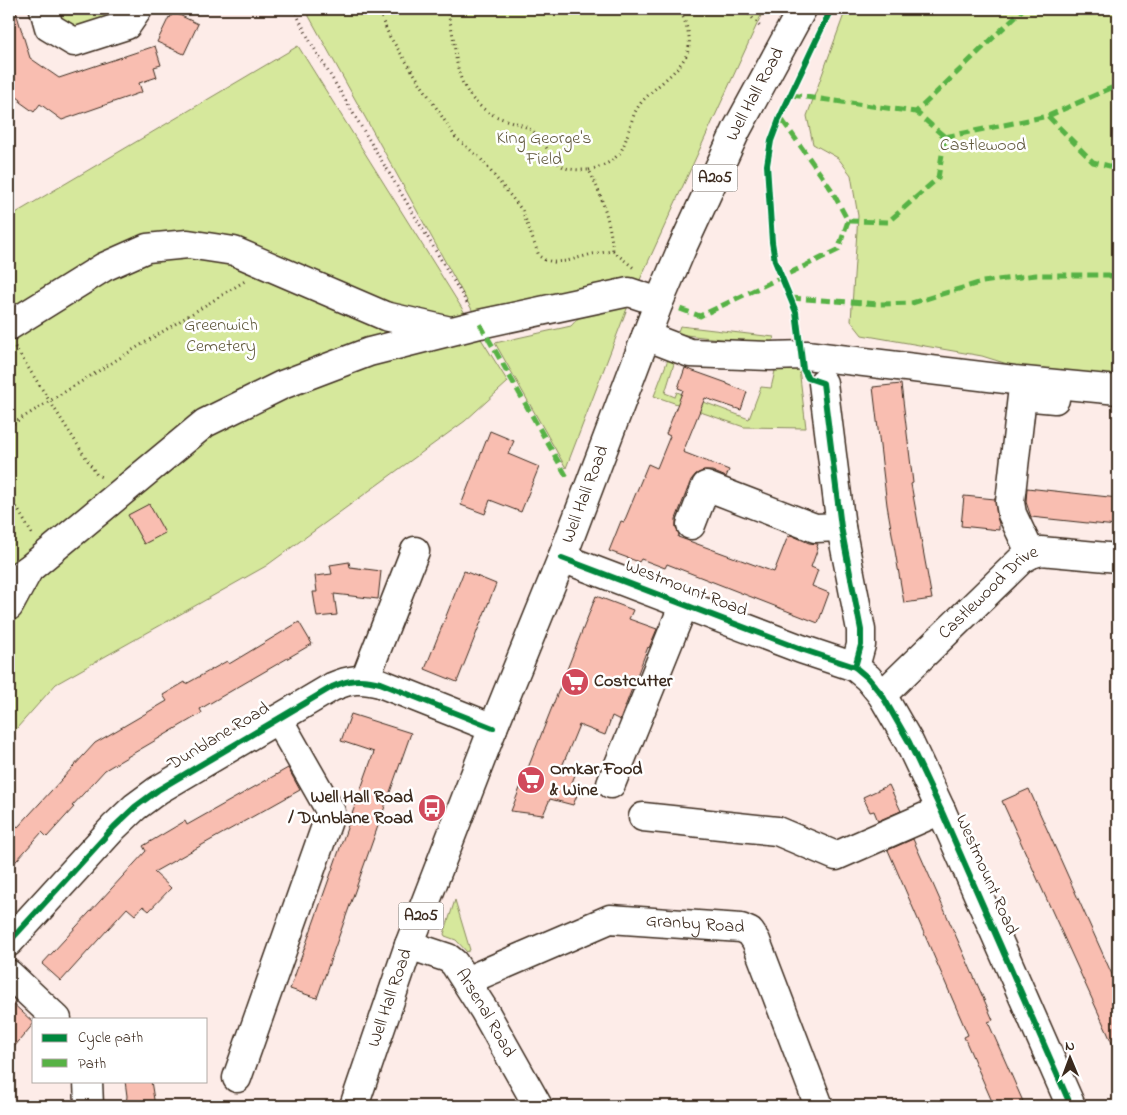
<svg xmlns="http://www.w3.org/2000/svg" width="1127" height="1115" font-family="'Indie Flower',sans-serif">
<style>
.green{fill:#d6e89c;stroke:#88895d}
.building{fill:#f9beb1;stroke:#3b2a1e}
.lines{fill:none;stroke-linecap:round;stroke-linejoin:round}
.minor-casing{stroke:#3b2a1e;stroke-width:31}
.highway-casing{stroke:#3b2a1e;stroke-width:31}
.path{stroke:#3b2a1e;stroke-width:3;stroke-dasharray:1 4;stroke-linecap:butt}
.minor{stroke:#fff;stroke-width:28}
.highway{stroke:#fff;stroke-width:28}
.quiet{stroke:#57b245;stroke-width:5;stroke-dasharray:10 5;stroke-linecap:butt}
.cycleway-casing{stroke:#fff;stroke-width:9}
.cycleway{stroke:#00873e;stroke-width:6}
.labels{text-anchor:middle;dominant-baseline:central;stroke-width:5;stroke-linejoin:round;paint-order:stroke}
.shield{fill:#fff;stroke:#766a62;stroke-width:1}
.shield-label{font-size:16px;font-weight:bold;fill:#3b2a1e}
.street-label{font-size:18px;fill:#3b2a1e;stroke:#fff}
.park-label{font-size:18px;fill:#625a3e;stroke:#fff}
.poi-label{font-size:18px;font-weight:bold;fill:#3b2a1e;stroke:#fff;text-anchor:start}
</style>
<rect width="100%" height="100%" fill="#fdece8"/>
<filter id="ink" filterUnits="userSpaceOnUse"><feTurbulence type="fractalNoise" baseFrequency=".02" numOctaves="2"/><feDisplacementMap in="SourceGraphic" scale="10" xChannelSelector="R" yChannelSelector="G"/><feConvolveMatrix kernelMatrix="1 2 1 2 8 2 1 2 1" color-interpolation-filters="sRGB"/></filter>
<g filter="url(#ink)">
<g class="green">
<path d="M 53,9 L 126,9 L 124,12 L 83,32 L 65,28 Z"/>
<path d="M 305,9 L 764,9 L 638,284 L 476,317 Z"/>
<path d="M 846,9 L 1118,9 L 1118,381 L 1036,373 L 982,356 L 862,335 L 851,321 L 858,216 L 851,175 L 838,158 L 813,144 L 807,116 Z"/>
<path d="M 298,46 L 508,382 L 465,421 L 266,566 L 56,684 L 9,737 L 9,217 Z"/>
<path d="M 628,306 L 566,468 L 495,343 L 571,326 L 581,315 Z"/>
<path d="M 680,326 L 774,337 L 772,345 L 677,334 Z"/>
<path d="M 670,354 L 676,357 L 665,393 L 675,397 L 677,392 L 749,419 L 761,387 L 771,388 L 775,371 L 766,369 L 799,368 L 806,428 L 744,427 L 654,396 Z"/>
<path d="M 455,900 L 470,950 L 467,952 L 456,940 L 445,936 L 444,934 Z"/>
</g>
<g class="building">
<path d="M 9,9 L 15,9 L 30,58 L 59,78 L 155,46 L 161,65 L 154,67 L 157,77 L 139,83 L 142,92 L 62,120 L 40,104 L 34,112 L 20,102 L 21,100 L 9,91 Z"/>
<path d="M 173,12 L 198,24 L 184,54 L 157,42 L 169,17 L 170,18 Z"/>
<path d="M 685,368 L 727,383 L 727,384 L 747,392 L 741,410 L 705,398 L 683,452 L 729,470 L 726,477 L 712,471 L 704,471 L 696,474 L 691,480 L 676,519 L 676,527 L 679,535 L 678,537 L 774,572 L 788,536 L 790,537 L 791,535 L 809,543 L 818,544 L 817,547 L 818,548 L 811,567 L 818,570 L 812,586 L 829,593 L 818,623 L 667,564 L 665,568 L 641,559 L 639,562 L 609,551 L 621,521 L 624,522 L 648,464 L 657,468 L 670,436 L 666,434 L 683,390 L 678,388 Z"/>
<path d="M 901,384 L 913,483 L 911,484 L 932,599 L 904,603 L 887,505 L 873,387 Z"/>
<path d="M 490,431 L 514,441 L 508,454 L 539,467 L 521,512 L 490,500 L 485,514 L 461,505 Z"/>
<path d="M 1027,488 L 1118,498 L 1116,526 L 1031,517 L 1026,502 Z"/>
<path d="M 964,496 L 995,499 L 997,517 L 999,524 L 999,530 L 961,526 Z"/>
<path d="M 149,504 L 165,533 L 144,544 L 128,515 Z"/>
<path d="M 349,562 L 350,567 L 381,571 L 378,599 L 334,594 L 337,615 L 317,617 L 313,592 L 317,592 L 315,576 L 332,574 L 330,565 Z"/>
<path d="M 464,571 L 496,584 L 457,682 L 425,669 Z"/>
<path d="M 596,596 L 633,610 L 629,619 L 657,629 L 649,648 L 648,647 L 620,720 L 612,716 L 605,735 L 579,725 L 563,764 L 577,770 L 571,785 L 580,788 L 573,805 L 550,799 L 543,815 L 511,811 Z"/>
<path d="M 299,622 L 312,644 L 200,709 L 202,713 L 105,770 L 72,806 L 74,807 L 47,837 L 42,832 L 9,869 L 9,818 L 18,827 L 95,743 L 167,701 L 163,695 L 185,682 L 186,684 L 227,661 L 229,664 Z"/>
<path d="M 351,714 L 411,733 L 317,998 L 290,989 L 374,752 L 341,741 Z"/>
<path d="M 288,768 L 300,790 L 154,872 L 171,888 L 149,911 L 143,906 L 135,915 L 127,908 L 61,981 L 42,964 L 146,851 L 143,846 L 185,821 L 187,825 Z"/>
<path d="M 889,785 L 901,811 L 878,821 L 874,811 L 870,812 L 863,797 Z"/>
<path d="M 1029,789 L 1114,979 L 1118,977 L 1118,1056 L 1002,801 Z"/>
<path d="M 913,839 L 993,1020 L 988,1022 L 1025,1106 L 994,1106 L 964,1037 L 968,1035 L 888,850 Z"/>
<path d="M 9,1000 L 34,1023 L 9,1053 Z"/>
<path d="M 125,1081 L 151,1081 L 155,1106 L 126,1106 L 127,1096 Z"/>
</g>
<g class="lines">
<defs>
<g id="minor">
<path d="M 44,9 L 49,27 L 74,42 L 127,25 L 138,9"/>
<path d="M 9,326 L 104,267 L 147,248 L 188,244 L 234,251 L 385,316 L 446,330"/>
<path d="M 646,336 L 690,353 L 770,356 L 806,355 L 1014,380 L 1118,390"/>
<path d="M 823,383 L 841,527 L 861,630 L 861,645 L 855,667"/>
<path d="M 691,525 L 706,486 L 815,528 L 841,527"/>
<path d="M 1031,554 L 1012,514 L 1010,502 L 1022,396 L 1055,399"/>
<path d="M 562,558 L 801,649 L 855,667 L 868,678 L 882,695 L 909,742 L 941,810 L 1071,1106"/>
<path d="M 9,582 L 29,569 L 205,423 L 282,385 L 369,352 L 480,324 L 629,292 L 659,302"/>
<path d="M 9,606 L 29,569"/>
<path d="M 365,679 L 415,551"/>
<path id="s1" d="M 882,695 L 1022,559 L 1031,554 L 1041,551 L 1118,558"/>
<path d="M 611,784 L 684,604"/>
<path d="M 643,817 L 777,831 L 836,856 L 941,810"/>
<path d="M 9,942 L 114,827 L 135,807 L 158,790 L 332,687 C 350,679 361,678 380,683 L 493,728"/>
<path id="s2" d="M 409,945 L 448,958 L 454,963 L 484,1010 L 538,1106"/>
<path d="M 9,974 L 57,1019"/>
<path id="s3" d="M 466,981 L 610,919 L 741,928 L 750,932 L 756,941 L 819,1106"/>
<path d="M 237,1078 L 331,812 L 278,719"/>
<path d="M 88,1081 L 89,1106"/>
</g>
<g id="highway">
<path id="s4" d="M 354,1106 L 409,945 L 493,728 L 562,558 L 659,302 L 682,248 L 736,131 L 802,9"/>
</g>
</defs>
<use href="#minor" class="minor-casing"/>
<use href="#highway" class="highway-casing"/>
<g class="path">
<path d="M 294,9 L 311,43 L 467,303"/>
<path d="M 377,9 L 390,37 L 456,138 L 480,158 L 522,210 L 539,256 L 545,260 L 554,262 L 567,261 L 592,254 L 613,251 L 635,269"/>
<path d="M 446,9 C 461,47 447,85 488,112 C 503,122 522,121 536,134 C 548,145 552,166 570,169 C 576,170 583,170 589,170 C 602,195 610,222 613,251"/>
<path d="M 750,9 L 749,14 L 762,29"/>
<path d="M 589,170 C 603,166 609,164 619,154 C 627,144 630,119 638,107 C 650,88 686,70 689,46 C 691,34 684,20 680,9"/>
<path d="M 15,347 L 97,475 L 104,478"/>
<path d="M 9,426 L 245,281"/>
<path d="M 9,494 L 33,536"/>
</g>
<use href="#minor" class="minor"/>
<use href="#highway" class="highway"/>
<g class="quiet">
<path d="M 791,95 L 916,112 L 1023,9"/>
<path d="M 1048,116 L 1093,162 L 1118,168"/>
<path d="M 945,137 L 1048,116 L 1118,85"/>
<path d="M 848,221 L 888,222 L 938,178 L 945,137 L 916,112"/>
<path d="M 791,298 L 880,304 L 912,303 L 982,282 L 1036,275 L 1109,275 L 1118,281"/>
<path d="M 680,309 L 700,316 L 838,250 L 848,221 L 831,189 L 780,117"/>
<path d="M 480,324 L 567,477"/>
</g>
<defs>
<g id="cycleway">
<path d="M 830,9 L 831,9 L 780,117 L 771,141 L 767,165 L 772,242 L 775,261 L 796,312 L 803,369 L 808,378 L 823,383 L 841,527 L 861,630 L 861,645 L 855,667"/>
<path d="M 562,558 L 801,649 L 855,667 L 868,678 L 882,695 L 909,742 L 941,810 L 1071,1106"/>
<path d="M 9,942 L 114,827 L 135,807 L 158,790 L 332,687 C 350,679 361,678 380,683 L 493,728"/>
</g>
</defs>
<use href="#cycleway" class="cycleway-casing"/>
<use href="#cycleway" class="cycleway"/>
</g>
</g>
<defs>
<symbol id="supermarket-disc" viewBox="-11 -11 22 22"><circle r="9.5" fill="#d1495b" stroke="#fff"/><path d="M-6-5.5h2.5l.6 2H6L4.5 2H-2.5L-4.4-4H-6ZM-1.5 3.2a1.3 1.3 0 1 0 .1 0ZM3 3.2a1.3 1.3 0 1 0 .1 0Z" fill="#fff"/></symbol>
<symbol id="bus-disc" viewBox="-11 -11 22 22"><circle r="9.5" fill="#d1495b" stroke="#fff"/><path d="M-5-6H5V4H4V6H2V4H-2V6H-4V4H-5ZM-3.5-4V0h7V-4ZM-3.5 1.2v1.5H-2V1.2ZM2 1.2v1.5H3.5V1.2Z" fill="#fff"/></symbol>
</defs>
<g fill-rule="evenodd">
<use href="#supermarket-disc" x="559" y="666" width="32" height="32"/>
<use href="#supermarket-disc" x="515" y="764" width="32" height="32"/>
<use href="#bus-disc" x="416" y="792" width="32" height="32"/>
</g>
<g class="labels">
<g class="shield">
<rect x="692.5" y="164.5" width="45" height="27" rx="4"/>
<rect x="398.5" y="902.5" width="45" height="27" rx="4"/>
</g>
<g class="shield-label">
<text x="715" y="178">A205</text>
<text x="421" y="916">A205</text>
</g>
<g class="street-label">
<text stroke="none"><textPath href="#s4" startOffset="1089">Well Hall Road</textPath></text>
<text stroke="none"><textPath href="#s4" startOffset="654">Well Hall Road</textPath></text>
<text transform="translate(686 589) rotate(21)">Westmount Road</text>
<text stroke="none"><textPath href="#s1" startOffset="148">Castlewood Drive</textPath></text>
<text transform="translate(219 737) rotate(-31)">Dunblane Road</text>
<text transform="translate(986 875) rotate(66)">Westmount Road</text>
<text stroke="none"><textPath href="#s3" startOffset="242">Granby Road</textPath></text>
<text stroke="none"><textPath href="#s4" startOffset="114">Well Hall Road</textPath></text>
<text stroke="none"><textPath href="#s2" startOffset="108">Arsenal Road</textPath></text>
</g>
<g class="park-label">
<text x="544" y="139">King George's<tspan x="544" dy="21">Field</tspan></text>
<text x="983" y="146">Castlewood</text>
<text x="221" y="326">Greenwich<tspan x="221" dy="21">Cemetery</tspan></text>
</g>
<g class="poi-label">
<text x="594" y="682">Costcutter</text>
<text x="550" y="770">Omkar Food<tspan x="550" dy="21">&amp; Wine</tspan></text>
<text x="413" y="798" text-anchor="end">Well Hall Road<tspan x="413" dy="21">/ Dunblane Road</tspan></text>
</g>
</g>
<rect width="1127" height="1115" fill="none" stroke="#fff" stroke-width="30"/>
<rect x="15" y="15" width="1097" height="1085" fill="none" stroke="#3b2a1e" stroke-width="2" filter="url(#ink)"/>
<rect x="32" y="1018" width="175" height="65" fill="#ffffff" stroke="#b1aaa5"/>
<rect x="42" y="1034" width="25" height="8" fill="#00873e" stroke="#b1aaa5"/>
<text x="78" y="1042" font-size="15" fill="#3b2a1e">Cycle path</text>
<rect x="42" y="1059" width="25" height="8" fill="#57b245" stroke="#b1aaa5"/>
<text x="78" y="1068" font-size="15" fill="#3b2a1e">Path</text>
<g transform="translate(1070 1058) rotate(359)" stroke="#ffffff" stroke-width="4" paint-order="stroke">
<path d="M0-4L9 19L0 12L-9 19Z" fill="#3b2a1e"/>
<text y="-8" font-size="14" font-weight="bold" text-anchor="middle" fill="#3b2a1e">N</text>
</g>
</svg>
